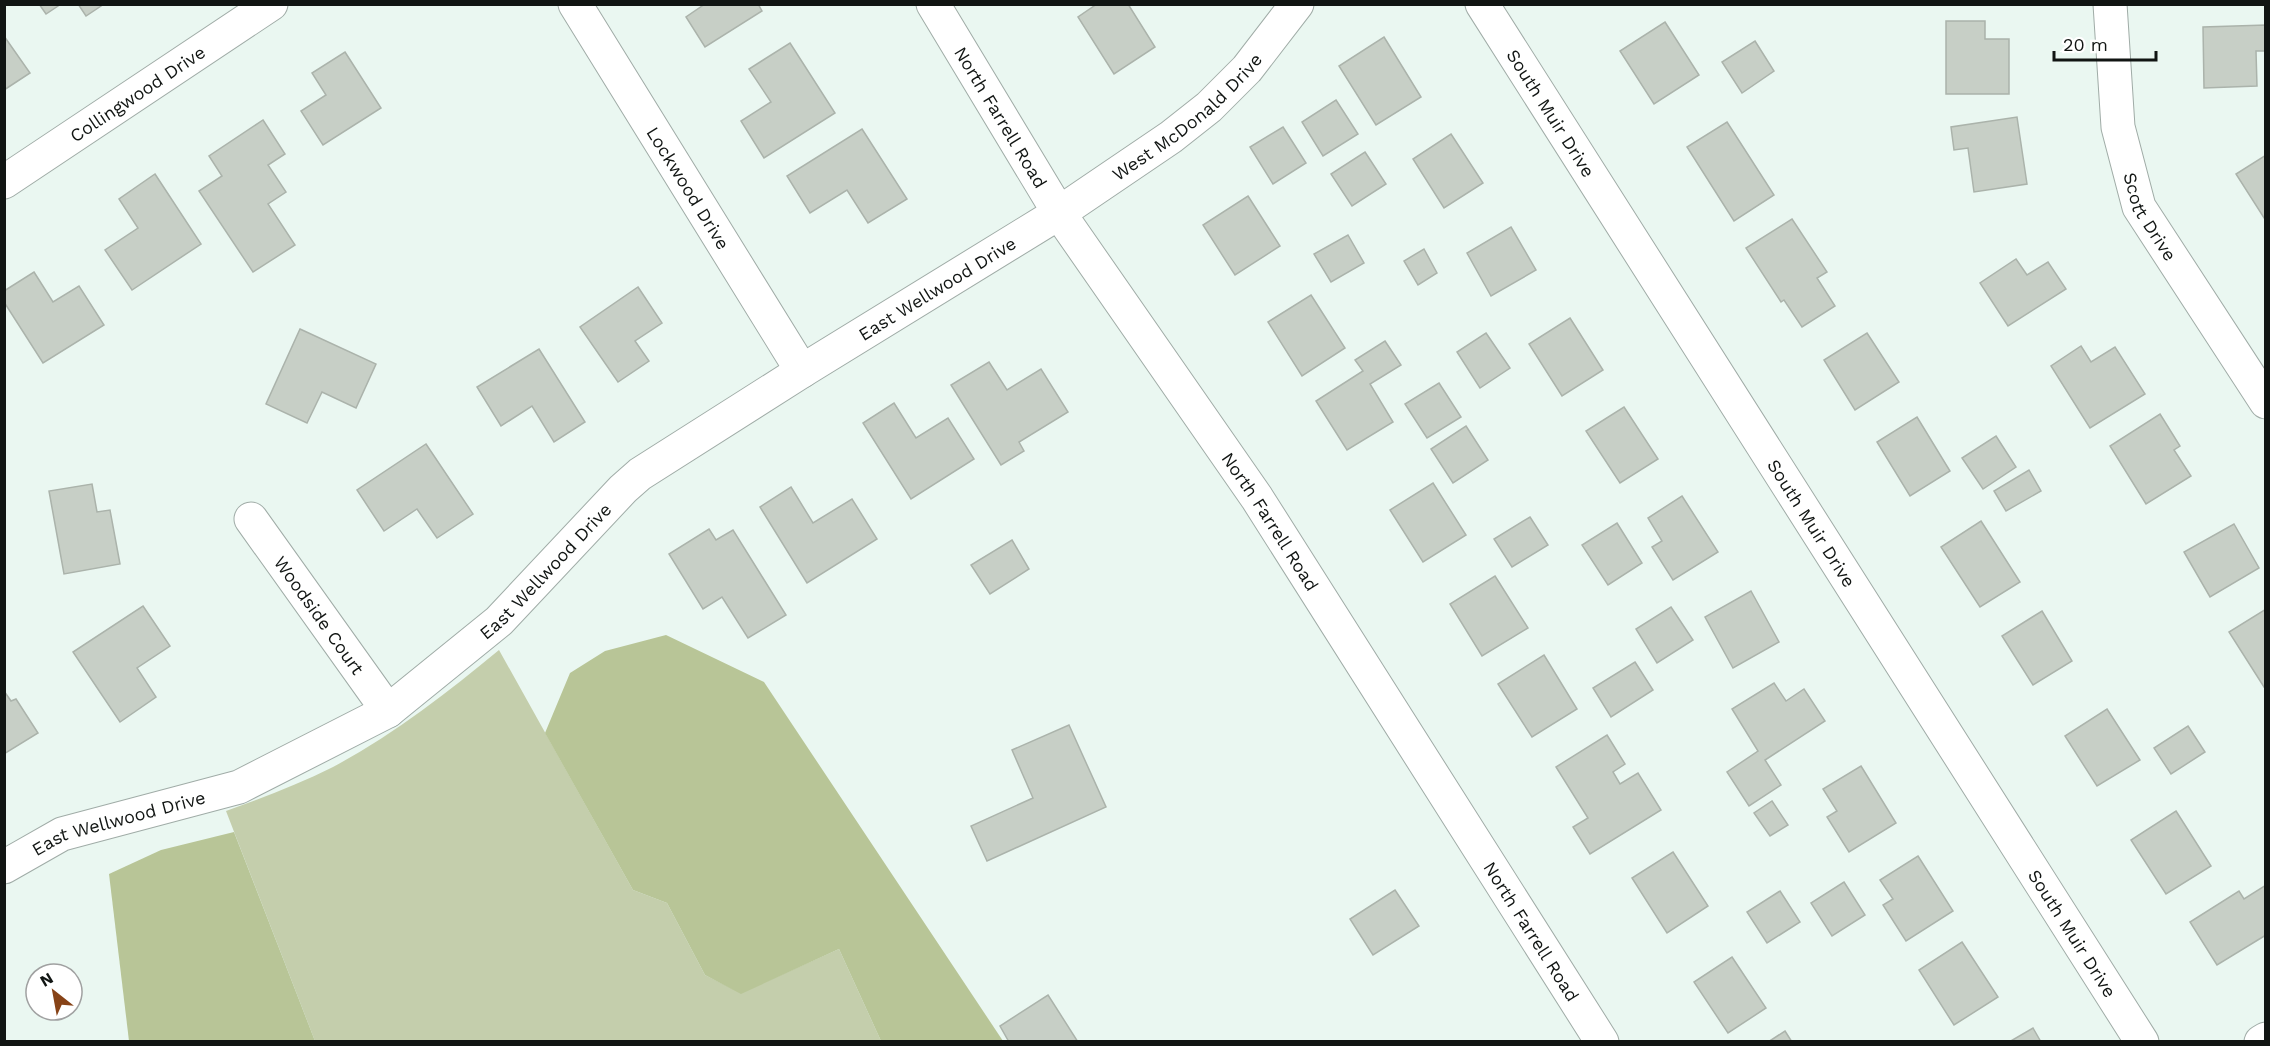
<svg xmlns="http://www.w3.org/2000/svg" width="2270" height="1046" font-family="'Work Sans',sans-serif">
<style>
.green{fill:#c4ceac}
.forest{fill:#b8c597}
.building{fill:#c7cfc6;stroke:#abb3ab;stroke-width:1.5}
.lines{fill:none;stroke-linecap:round;stroke-linejoin:round}
.minor-casing{stroke:#a0aca7;stroke-width:35}
.minor{stroke:#fff;stroke-width:33}
.labels{text-anchor:middle;dominant-baseline:central;stroke-width:5;stroke-linejoin:round;paint-order:stroke}
.street-label{font-size:18px;fill:#111513;stroke:#fff}
</style>
<rect width="100%" height="100%" fill="#eaf7f1"/>
<path class="green" d="M 499,650 L 633,890 L 667,903 L 705,975 L 741,993 L 839,949 L 881,1041 L 315,1041 L 226,811 C 262,798 299,784 333,767 C 393,735 447,693 499,650 Z"/>
<g class="forest">
<path d="M 666,635 L 764,682 L 1003,1041 L 881,1041 L 839,949 L 741,994 L 705,975 L 667,903 L 633,890 L 545,733 L 570,673 L 605,651 Z"/>
<path d="M 234,832 L 315,1041 L 129,1041 L 109,874 L 161,850 Z"/>
</g>
<g class="building">
<path d="M 39,4 L 61,4 L 46,14 Z"/>
<path d="M 78,4 L 104,4 L 86,16 Z"/>
<path d="M 705,4 L 758,4 L 762,11 L 705,47 L 686,17 Z"/>
<path d="M 1097,4 L 1128,4 L 1155,47 L 1114,74 L 1078,17 Z"/>
<path d="M 1946,21 L 1985,21 L 1985,39 L 2009,39 L 2009,94 L 1946,94 Z"/>
<path d="M 1665,22 L 1699,75 L 1654,104 L 1620,51 Z"/>
<path d="M 2266,25 L 2266,51 L 2256,51 L 2257,86 L 2204,88 L 2203,27 Z"/>
<path d="M 4,36 L 30,73 L 4,90 Z"/>
<path d="M 1384,37 L 1421,97 L 1376,125 L 1339,66 Z"/>
<path d="M 1755,41 L 1774,71 L 1742,93 L 1722,62 Z"/>
<path d="M 790,43 L 835,113 L 764,158 L 741,121 L 771,102 L 749,69 Z"/>
<path d="M 345,52 L 381,108 L 323,145 L 301,111 L 326,95 L 312,73 Z"/>
<path d="M 1336,100 L 1358,134 L 1323,156 L 1302,122 Z"/>
<path d="M 2017,117 L 2027,184 L 1974,192 L 1968,148 L 1954,150 L 1951,127 Z"/>
<path d="M 263,120 L 285,154 L 268,165 L 286,192 L 268,204 L 295,245 L 253,272 L 199,191 L 222,176 L 209,156 Z"/>
<path d="M 1727,122 L 1774,195 L 1734,221 L 1687,147 Z"/>
<path d="M 1283,127 L 1306,163 L 1273,184 L 1250,147 Z"/>
<path d="M 862,129 L 907,199 L 868,223 L 847,190 L 810,213 L 787,176 Z"/>
<path d="M 1451,134 L 1483,183 L 1444,208 L 1413,159 Z"/>
<path d="M 1365,152 L 1386,184 L 1352,206 L 1331,174 Z"/>
<path d="M 2266,155 L 2266,221 L 2236,174 Z"/>
<path d="M 155,174 L 201,244 L 132,290 L 105,250 L 138,228 L 119,199 Z"/>
<path d="M 1248,196 L 1280,246 L 1235,275 L 1203,225 Z"/>
<path d="M 1792,219 L 1827,272 L 1817,278 L 1835,306 L 1802,327 L 1784,300 L 1781,302 L 1746,248 Z"/>
<path d="M 1511,227 L 1536,270 L 1491,296 L 1467,253 Z"/>
<path d="M 1348,235 L 1364,263 L 1331,282 L 1314,254 Z"/>
<path d="M 1424,249 L 1437,273 L 1418,285 L 1404,261 Z"/>
<path d="M 2016,259 L 2027,275 L 2048,262 L 2066,289 L 2008,326 L 1980,283 Z"/>
<path d="M 34,272 L 53,302 L 79,286 L 104,325 L 43,363 L 4,302 L 4,291 Z"/>
<path d="M 638,287 L 662,323 L 635,341 L 649,361 L 618,382 L 580,327 Z"/>
<path d="M 1311,295 L 1345,348 L 1302,376 L 1268,322 Z"/>
<path d="M 1570,318 L 1603,370 L 1562,396 L 1529,344 Z"/>
<path d="M 300,329 L 376,364 L 356,408 L 322,392 L 307,423 L 266,404 Z"/>
<path d="M 1486,333 L 1510,368 L 1480,388 L 1457,352 Z"/>
<path d="M 1867,333 L 1899,382 L 1855,410 L 1824,360 Z"/>
<path d="M 1385,341 L 1401,365 L 1370,384 L 1393,422 L 1347,450 L 1316,401 L 1363,371 L 1355,360 Z"/>
<path d="M 2081,346 L 2091,362 L 2115,347 L 2145,394 L 2090,428 L 2051,366 Z"/>
<path d="M 539,349 L 585,422 L 554,442 L 532,406 L 501,426 L 477,387 Z"/>
<path d="M 989,362 L 1007,390 L 1041,369 L 1068,412 L 1019,442 L 1024,451 L 1001,465 L 951,385 Z"/>
<path d="M 1439,383 L 1461,417 L 1427,438 L 1405,404 Z"/>
<path d="M 894,403 L 916,438 L 948,418 L 974,459 L 911,499 L 863,423 Z"/>
<path d="M 1624,407 L 1658,459 L 1620,483 L 1586,431 Z"/>
<path d="M 2160,414 L 2180,446 L 2174,450 L 2191,476 L 2146,504 L 2110,446 Z"/>
<path d="M 1917,417 L 1950,471 L 1910,496 L 1877,442 Z"/>
<path d="M 1466,426 L 1488,460 L 1453,483 L 1431,449 Z"/>
<path d="M 1996,436 L 2016,467 L 1983,489 L 1962,458 Z"/>
<path d="M 426,444 L 473,514 L 437,538 L 417,509 L 384,531 L 357,490 Z"/>
<path d="M 2029,470 L 2041,491 L 2006,511 L 1994,491 Z"/>
<path d="M 1433,483 L 1466,535 L 1423,562 L 1390,510 Z"/>
<path d="M 92,484 L 97,512 L 110,510 L 120,564 L 64,574 L 49,491 Z"/>
<path d="M 791,487 L 813,523 L 852,499 L 877,539 L 807,583 L 760,507 Z"/>
<path d="M 1682,496 L 1718,552 L 1673,580 L 1652,547 L 1662,541 L 1648,518 Z"/>
<path d="M 1530,517 L 1548,545 L 1512,567 L 1494,539 Z"/>
<path d="M 1981,521 L 2020,582 L 1980,607 L 1941,547 Z"/>
<path d="M 1617,523 L 1642,563 L 1608,585 L 1582,545 Z"/>
<path d="M 2234,524 L 2259,568 L 2210,597 L 2184,552 Z"/>
<path d="M 709,529 L 716,540 L 733,530 L 786,615 L 748,638 L 722,597 L 703,609 L 669,554 Z"/>
<path d="M 1012,540 L 1029,569 L 990,594 L 971,565 Z"/>
<path d="M 1495,576 L 1528,628 L 1482,656 L 1450,604 Z"/>
<path d="M 1751,591 L 1779,642 L 1733,668 L 1705,617 Z"/>
<path d="M 143,606 L 170,646 L 137,668 L 156,697 L 120,722 L 73,652 Z"/>
<path d="M 1671,607 L 1693,640 L 1657,663 L 1636,629 Z"/>
<path d="M 2266,609 L 2266,686 L 2264,687 L 2229,632 Z"/>
<path d="M 2042,611 L 2072,661 L 2033,685 L 2002,636 Z"/>
<path d="M 1544,655 L 1577,709 L 1532,737 L 1498,684 Z"/>
<path d="M 1635,662 L 1653,690 L 1611,717 L 1593,688 Z"/>
<path d="M 1774,683 L 1786,701 L 1804,689 L 1825,721 L 1765,760 L 1781,785 L 1749,806 L 1727,772 L 1758,751 L 1732,709 Z"/>
<path d="M 4,691 L 11,701 L 16,699 L 38,733 L 4,754 Z"/>
<path d="M 2107,709 L 2140,760 L 2097,786 L 2065,736 Z"/>
<path d="M 1069,725 L 1106,807 L 987,861 L 971,826 L 1033,798 L 1012,750 Z"/>
<path d="M 2188,726 L 2205,752 L 2171,774 L 2154,748 Z"/>
<path d="M 1607,735 L 1625,764 L 1613,772 L 1620,784 L 1638,773 L 1661,810 L 1590,854 L 1573,827 L 1588,818 L 1556,767 Z"/>
<path d="M 1861,766 L 1896,823 L 1849,852 L 1827,817 L 1837,811 L 1823,789 Z"/>
<path d="M 1772,801 L 1788,825 L 1770,836 L 1754,813 Z"/>
<path d="M 2176,811 L 2211,866 L 2166,894 L 2131,840 Z"/>
<path d="M 1673,852 L 1708,906 L 1667,933 L 1632,878 Z"/>
<path d="M 1918,856 L 1953,911 L 1906,941 L 1883,905 L 1893,899 L 1880,880 Z"/>
<path d="M 1844,882 L 1865,915 L 1832,936 L 1811,903 Z"/>
<path d="M 2266,885 L 2266,935 L 2217,965 L 2190,922 L 2239,891 L 2244,899 Z"/>
<path d="M 1395,890 L 1419,926 L 1373,955 L 1350,919 Z"/>
<path d="M 1780,891 L 1800,922 L 1767,943 L 1747,912 Z"/>
<path d="M 1962,942 L 1998,997 L 1954,1025 L 1919,970 Z"/>
<path d="M 1732,957 L 1766,1008 L 1728,1033 L 1694,982 Z"/>
<path d="M 1048,995 L 1078,1042 L 1009,1042 L 1000,1026 Z"/>
<path d="M 2033,1028 L 2041,1042 L 2009,1042 Z"/>
<path d="M 1785,1031 L 1792,1042 L 1768,1042 Z"/>
</g>
<g class="lines">
<defs>
<g id="minor">
<path id="s1" d="M 575,4 L 802,371"/>
<path id="s2" d="M 933,4 L 1059,213 L 1257,498 L 1602,1042"/>
<path id="s3" d="M 1482,4 L 2142,1042"/>
<path id="s4" d="M 2110,4 L 2118,127 L 2139,207 L 2266,402"/>
<path id="s5" d="M 4,182 L 271,4"/>
<path id="s6" d="M 251,519 L 388,711"/>
<path id="s7" d="M 4,867 L 62,834 L 239,787 L 388,711 L 499,621 L 623,489 L 640,474 L 802,371 L 1059,213 L 1171,137 L 1209,107 L 1247,69 L 1297,4"/>
<path d="M 2261,1042 L 2266,1039"/>
</g>
</defs>
<use href="#minor" class="minor-casing"/>
<use href="#minor" class="minor"/>
</g>
<g class="labels">
<g class="street-label">
<text stroke="none"><textPath href="#s5" startOffset="160">Collingwood Drive</textPath></text>
<text stroke="none"><textPath href="#s3" startOffset="129">South Muir Drive</textPath></text>
<text stroke="none"><textPath href="#s7" startOffset="1418">West McDonald Drive</textPath></text>
<text stroke="none"><textPath href="#s2" startOffset="132">North Farrell Road</textPath></text>
<text stroke="none"><textPath href="#s1" startOffset="216">Lockwood Drive</textPath></text>
<text stroke="none"><textPath href="#s4" startOffset="219">Scott Drive</textPath></text>
<text stroke="none"><textPath href="#s7" startOffset="1114">East Wellwood Drive</textPath></text>
<text stroke="none"><textPath href="#s2" startOffset="618">North Farrell Road</textPath></text>
<text stroke="none"><textPath href="#s3" startOffset="615">South Muir Drive</textPath></text>
<text stroke="none"><textPath href="#s7" startOffset="628">East Wellwood Drive</textPath></text>
<text stroke="none"><textPath href="#s6" startOffset="118">Woodside Court</textPath></text>
<text stroke="none"><textPath href="#s7" startOffset="124">East Wellwood Drive</textPath></text>
<text stroke="none"><textPath href="#s2" startOffset="1104">North Farrell Road</textPath></text>
<text stroke="none"><textPath href="#s3" startOffset="1101">South Muir Drive</textPath></text>
</g>
</g>
<rect width="2270" height="1046" fill="none" stroke="#111513" stroke-width="12"/>
<g transform="translate(54 992) rotate(329)"><circle r="28" fill="#ffffff" stroke="#a0a1a1" stroke-width="1.5"/>
<path d="M0-4.5L10 22L0 15L-10 22Z" fill="#874317"/>
<text y="-9" font-size="16" font-weight="bold" text-anchor="middle" fill="#111513">N</text>
</g>
<path d="M2054 51v9h102v-9" fill="none" stroke="#111513" stroke-width="3"/>
<text x="2063" y="51" font-size="18" fill="#111513" stroke="#ffffff" stroke-width="4.5" paint-order="stroke">20 m</text>
</svg>
